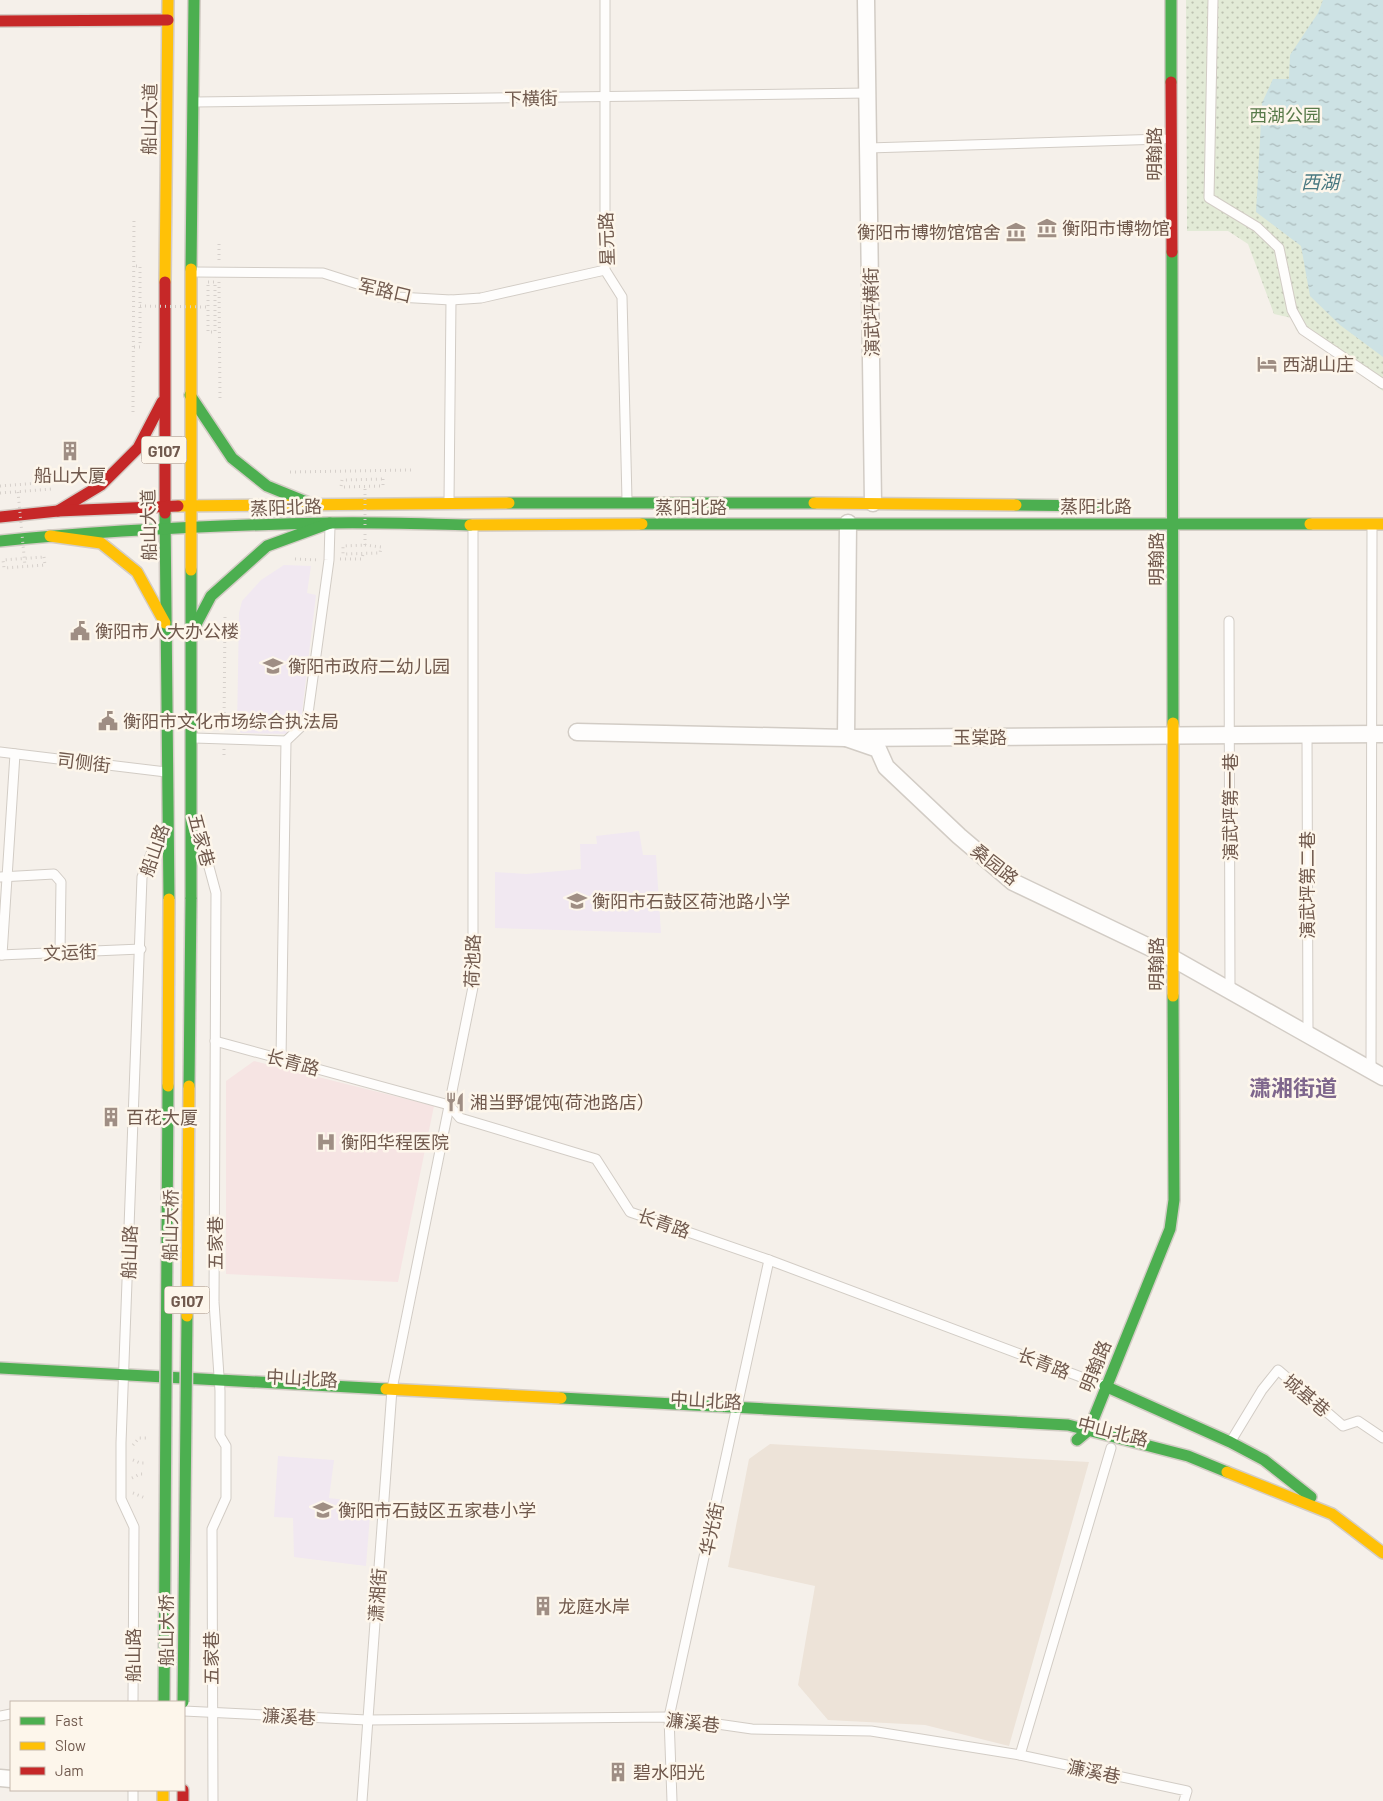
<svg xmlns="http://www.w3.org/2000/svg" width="1383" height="1801" font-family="Barlow,'Noto Sans SC',sans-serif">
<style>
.residential{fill:#ede3d8}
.education{fill:#f1e8f1}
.medical{fill:#f6e4e3}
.grass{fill:url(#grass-dots)}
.water{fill:url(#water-ripples)}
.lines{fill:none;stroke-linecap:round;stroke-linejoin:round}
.lane-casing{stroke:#d2ccc5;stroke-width:11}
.street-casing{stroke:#d2ccc5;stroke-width:19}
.fast-casing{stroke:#d4cdc6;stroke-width:14}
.slow-casing{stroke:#d4cdc6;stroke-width:14}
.jam-casing{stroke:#d4cdc6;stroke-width:14}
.path{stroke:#d6d0cb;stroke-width:3;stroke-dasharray:1 4;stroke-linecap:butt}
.lane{stroke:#fefdfc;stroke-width:9}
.street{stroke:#fefdfc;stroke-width:16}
.fast{stroke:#4caf50;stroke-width:11}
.slow{stroke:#ffc107;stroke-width:11}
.jam{stroke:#c62828;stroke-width:11}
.fast-bridge-casing{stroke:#d3cbc7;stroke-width:14;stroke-linecap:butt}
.slow-bridge-casing{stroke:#d3cbc7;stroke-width:14;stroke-linecap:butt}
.path-bridge{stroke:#d6d0cb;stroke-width:3;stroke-dasharray:1 4;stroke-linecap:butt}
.fast-bridge{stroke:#4caf50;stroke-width:11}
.slow-bridge{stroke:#ffc107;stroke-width:11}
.labels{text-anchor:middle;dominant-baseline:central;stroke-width:5;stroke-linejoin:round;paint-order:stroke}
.shield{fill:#fdf6eb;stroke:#9a887c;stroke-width:1}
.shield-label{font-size:16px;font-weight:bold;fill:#70594d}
.street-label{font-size:18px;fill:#70594d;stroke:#fdf6eb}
.park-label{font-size:18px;fill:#597a4a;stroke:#fdf6eb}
.poi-label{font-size:18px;fill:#70594d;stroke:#fdf6eb;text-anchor:start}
.water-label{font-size:19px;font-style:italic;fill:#4a7981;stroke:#fdf6eb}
.district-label{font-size:22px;font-weight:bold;fill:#7e668c;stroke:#fdf6eb}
</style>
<defs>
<pattern id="grass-dots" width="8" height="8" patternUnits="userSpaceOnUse" patternTransform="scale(1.25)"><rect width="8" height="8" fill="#e2ead6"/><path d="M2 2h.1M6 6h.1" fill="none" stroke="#bcc1b0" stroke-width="1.8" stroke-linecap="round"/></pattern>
<pattern id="water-ripples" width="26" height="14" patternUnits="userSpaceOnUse" patternTransform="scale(1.25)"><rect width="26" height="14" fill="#cde2e4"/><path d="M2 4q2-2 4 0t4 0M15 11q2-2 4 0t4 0" fill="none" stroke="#abbabb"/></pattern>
</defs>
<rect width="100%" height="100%" fill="#f5f0ea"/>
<path class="residential" d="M 770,1444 L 1089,1462 L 1009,1746 L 925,1725 L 828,1720 L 798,1685 L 815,1586 L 728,1567 L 749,1459 Z"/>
<g class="education">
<path d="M 284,565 L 311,566 L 307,593 L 316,595 L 301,720 L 289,719 L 289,734 L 241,733 L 237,728 L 239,613 L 242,601 L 261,580 Z"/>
<path d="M 639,831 L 643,855 L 656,855 L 661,933 L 495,928 L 495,872 L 526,874 L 581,869 L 580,844 L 597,844 L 596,836 Z"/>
<path d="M 278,1456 L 334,1460 L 329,1498 L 371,1503 L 366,1566 L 294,1557 L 293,1518 L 274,1517 Z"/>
</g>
<path class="medical" d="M 254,1061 L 434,1106 L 398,1282 L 226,1274 L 226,1081 Z"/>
<path class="grass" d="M 1186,0 L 1383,0 L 1383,391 L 1309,337 L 1296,330 L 1292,318 L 1274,314 L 1248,244 L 1228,231 L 1187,231 Z"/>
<path class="water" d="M 1323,0 L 1383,0 L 1383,357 L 1340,325 L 1310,296 L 1301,246 L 1256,212 L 1262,103 L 1273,79 L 1289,79 L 1290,55 L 1318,13 Z"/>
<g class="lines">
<defs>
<g id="lane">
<path d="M 605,0 L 605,270 L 622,297 L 627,500"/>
<path d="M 1213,0 L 1209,198 L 1257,227 L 1279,248 L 1292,310 L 1303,330 L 1383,384"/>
<path d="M 195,102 L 868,93"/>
<path d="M 868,148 L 1164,139"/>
<path d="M 195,272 L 323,273 L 398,297 L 451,300 L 481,298 L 605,270"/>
<path d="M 449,501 L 451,300"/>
<path d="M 1229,621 L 1230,992"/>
<path d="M 1307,734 L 1308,1035"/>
<path d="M 194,738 L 286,741"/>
<path d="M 0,752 L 166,772"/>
<path d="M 202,841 L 216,893 L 214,1302 L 220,1391 L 220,1436 L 226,1446 L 226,1498 L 212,1529 L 213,1801"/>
<path d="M 0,877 L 54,874 L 61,882 L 60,952"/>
<path d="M 0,955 L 141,949"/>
<path d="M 2,955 L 15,754"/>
<path d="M 215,1041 L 449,1105 L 460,1118 L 596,1159 L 630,1212 L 769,1260 L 1105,1386"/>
<path d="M 281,1059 L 286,741 L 307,721 L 329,560 L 330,526"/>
<path d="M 1371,1071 L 1372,526"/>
<path d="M 1231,1441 L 1262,1390 L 1278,1370 L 1343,1426 L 1358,1421 L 1383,1438"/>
<path d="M 133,1702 L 134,1527 L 121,1499 L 121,1443 L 142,877 L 159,833"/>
<path d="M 184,1711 L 367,1720 L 669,1717 L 752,1729 L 871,1731 L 1020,1755 L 1187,1791 L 1184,1801"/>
<path d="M 0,1716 L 11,1714"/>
<path d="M 1020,1755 L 1111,1448"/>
<path d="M 133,1790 L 133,1801"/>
<path d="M 362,1801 L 392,1389 L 473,987 L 473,528"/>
<path d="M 672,1801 L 669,1717 L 769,1260"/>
</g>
<g id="street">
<path d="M 866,0 L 873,503"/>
<path d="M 848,523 L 846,738 L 878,749 L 886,767 L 959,836 L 1013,882 L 1174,959 L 1383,1077"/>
<path d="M 577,732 L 846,738 L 1383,734"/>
<path d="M 0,1778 L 11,1779"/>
</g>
<g id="fast">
<path d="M 1171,0 L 1171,82"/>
<path d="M 1172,252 L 1173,723"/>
<path d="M 191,269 L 194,0"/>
<path d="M 190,395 L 232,458 L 267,486 L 314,505"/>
<path d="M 509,503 L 814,503"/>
<path d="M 1016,505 L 1100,506"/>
<path d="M 165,513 L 169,899"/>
<path d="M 642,524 L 1310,524"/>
<path d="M 0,541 C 109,530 220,525 329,523 C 376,522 423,524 470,525"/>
<path d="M 191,570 L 191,899"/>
<path d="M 192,632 L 211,596 L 267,546 L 330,523"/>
<path d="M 0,1368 L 386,1389"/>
<path d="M 1105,1386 L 1230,1442 L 1264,1460 L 1311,1497"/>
<path d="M 561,1398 L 1068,1425 L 1188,1456 L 1227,1472"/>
<path d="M 1077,1440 L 1089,1430 L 1170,1229 L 1174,1200 L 1173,996"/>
</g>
<g id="slow">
<path d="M 165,282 L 168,0"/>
<path d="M 814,503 L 1016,505"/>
<path d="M 178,506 L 509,503"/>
<path d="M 1310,524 L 1383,524"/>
<path d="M 470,525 L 642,524"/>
<path d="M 50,536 L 101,543 L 137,572 L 165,623"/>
<path d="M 191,570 L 191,269"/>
<path d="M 1173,723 L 1173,996"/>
<path d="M 386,1389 L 561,1398"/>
<path d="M 1227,1472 L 1332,1514 L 1383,1553"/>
<path d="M 163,1790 L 163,1801"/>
</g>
<g id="jam">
<path d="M 0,21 L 168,20"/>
<path d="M 1171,82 L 1172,252"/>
<path d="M 58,511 L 101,485 L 138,448 L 162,402"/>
<path d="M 165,513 L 165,282"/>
<path d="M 0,517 L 58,511 L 178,506"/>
<path d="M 183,1790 L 183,1801"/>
</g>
</defs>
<use href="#lane" class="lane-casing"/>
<use href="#street" class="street-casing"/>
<use href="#fast" class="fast-casing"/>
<use href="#slow" class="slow-casing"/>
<use href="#jam" class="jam-casing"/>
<g class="path">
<path d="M 219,244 L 219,261"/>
<rect x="208" y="282" width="7" height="50"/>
<path d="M 219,282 L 220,401"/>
<path d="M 134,347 L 140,347 L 140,266 L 134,266"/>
<path d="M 133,412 L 134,217"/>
<path d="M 290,472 L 412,470"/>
<path d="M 383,479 L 383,486 L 341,487 L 342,480 Z"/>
<path d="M 0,486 L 65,481"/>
<path d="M 0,493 L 52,489"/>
<path d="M 365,545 L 381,547 L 380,553 L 343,554 L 343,546 Z"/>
<path d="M 44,557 L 45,565 L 4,568 L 3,560 Z"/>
<path d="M 295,559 L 319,560"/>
<path d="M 340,559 L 362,559 L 363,554"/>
<path d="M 224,728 L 225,616"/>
<path d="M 224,749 L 224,758"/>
<path d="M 133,1445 L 139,1438 L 146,1438"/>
<path d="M 133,1460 L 140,1463 L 145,1463"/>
<path d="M 132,1478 L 140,1474 L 144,1474"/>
<path d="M 133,1493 L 145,1498"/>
</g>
<use href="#lane" class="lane"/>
<use href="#street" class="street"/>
<use href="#fast" class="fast"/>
<use href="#slow" class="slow"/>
<use href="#jam" class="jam"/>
<defs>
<g id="fast-bridge">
<path d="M 189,1086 L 191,899"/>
<path d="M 164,1702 L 168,1086"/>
<path d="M 183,1702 L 187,1316"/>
</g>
<g id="slow-bridge">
<path d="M 168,1086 L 169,899"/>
<path d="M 187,1316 L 189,1086"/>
</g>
</defs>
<use href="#fast-bridge" class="fast-bridge-casing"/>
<use href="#slow-bridge" class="slow-bridge-casing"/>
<g class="path-bridge">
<path d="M 140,306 L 208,307"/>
<path d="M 18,492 L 25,566"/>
<path d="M 365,545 L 365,487"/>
</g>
<use href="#fast-bridge" class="fast-bridge"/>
<use href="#slow-bridge" class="slow-bridge"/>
</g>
<defs>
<symbol id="museum-bare" viewBox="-9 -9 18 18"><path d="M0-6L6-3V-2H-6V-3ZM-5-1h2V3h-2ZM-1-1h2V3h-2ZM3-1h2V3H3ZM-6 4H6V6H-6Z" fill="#9f8e84" stroke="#fdf6eb" stroke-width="2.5" paint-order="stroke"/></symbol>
<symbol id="hotel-bare" viewBox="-9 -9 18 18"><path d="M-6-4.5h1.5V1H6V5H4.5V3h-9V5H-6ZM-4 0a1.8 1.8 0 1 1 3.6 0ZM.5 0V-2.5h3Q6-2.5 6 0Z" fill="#9f8e84" stroke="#fdf6eb" stroke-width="2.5" paint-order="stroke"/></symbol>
<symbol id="building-bare" viewBox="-9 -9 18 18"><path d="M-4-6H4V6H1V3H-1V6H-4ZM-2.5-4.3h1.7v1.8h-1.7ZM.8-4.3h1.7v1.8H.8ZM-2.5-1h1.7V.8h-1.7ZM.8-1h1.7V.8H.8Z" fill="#9f8e84" stroke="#fdf6eb" stroke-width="2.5" paint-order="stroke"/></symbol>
<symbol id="civic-bare" viewBox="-9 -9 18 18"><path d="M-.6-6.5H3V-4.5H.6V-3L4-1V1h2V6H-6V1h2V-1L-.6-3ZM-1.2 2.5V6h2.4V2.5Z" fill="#9f8e84" stroke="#fdf6eb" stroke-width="2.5" paint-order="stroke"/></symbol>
<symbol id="school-bare" viewBox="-9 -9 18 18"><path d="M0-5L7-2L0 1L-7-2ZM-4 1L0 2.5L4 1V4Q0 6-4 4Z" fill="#9f8e84" stroke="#fdf6eb" stroke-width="2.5" paint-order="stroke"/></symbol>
<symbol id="restaurant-bare" viewBox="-9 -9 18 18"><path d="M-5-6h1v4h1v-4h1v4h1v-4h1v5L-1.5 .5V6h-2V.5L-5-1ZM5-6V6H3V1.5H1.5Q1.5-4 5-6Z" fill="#9f8e84" stroke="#fdf6eb" stroke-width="2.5" paint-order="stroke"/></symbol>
<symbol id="hospital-bare" viewBox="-9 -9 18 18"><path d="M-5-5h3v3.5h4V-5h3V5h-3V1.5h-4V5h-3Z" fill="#9f8e84" stroke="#fdf6eb" stroke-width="2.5" paint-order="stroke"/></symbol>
</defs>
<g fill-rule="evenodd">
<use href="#museum-bare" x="1033" y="214" width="28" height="28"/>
<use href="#museum-bare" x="1002" y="218" width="28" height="28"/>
<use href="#hotel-bare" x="1253" y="350" width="28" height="28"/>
<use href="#building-bare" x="56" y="437" width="28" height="28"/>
<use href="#civic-bare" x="66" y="617" width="28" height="28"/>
<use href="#school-bare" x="259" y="652" width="28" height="28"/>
<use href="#civic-bare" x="94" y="707" width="28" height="28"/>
<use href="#school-bare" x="563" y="887" width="28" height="28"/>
<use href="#restaurant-bare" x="441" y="1088" width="28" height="28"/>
<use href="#building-bare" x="97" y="1103" width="28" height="28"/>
<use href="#hospital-bare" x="312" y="1128" width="28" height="28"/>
<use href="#school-bare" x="309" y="1496" width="28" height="28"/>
<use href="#building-bare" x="529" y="1592" width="28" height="28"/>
<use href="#building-bare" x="604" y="1758" width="28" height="28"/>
</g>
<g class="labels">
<g class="shield">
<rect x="141.5" y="436.5" width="45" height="27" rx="4"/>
<rect x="164.5" y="1286.5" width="45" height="27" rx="4"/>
</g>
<g class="shield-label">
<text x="164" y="450">G107</text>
<text x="187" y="1300">G107</text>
</g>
<g class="street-label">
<text transform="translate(531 98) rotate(-1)">下横街</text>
<text transform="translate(149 119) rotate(-89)">船山大道</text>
<text transform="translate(1154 154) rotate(-90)">明翰路</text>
<text transform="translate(606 239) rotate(-92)">星元路</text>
<text transform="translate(385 290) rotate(13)">军路口</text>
<text transform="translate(871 312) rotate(-91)">演武坪横街</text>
<text x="1096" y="506">蒸阳北路</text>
<text transform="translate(286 507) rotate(-2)">蒸阳北路</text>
<text x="691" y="507">蒸阳北路</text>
<text transform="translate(148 525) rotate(-91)">船山大道</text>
<text transform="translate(1156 559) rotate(-90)">明翰路</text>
<text x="980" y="737">玉棠路</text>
<text transform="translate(84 762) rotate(7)">司侧街</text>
<text transform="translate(1230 807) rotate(-90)">演武坪第一巷</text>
<text transform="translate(202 840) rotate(75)">五家巷</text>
<text transform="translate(154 850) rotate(-71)">船山路</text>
<text transform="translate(995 864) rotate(38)">桑园路</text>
<text transform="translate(1307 885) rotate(-90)">演武坪第二巷</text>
<text transform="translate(70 952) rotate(-2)">文运街</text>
<text transform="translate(472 961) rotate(-88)">荷池路</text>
<text transform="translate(1156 964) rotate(-90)">明翰路</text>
<text transform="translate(293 1062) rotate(15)">长青路</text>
<text transform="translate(664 1223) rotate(19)">长青路</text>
<text transform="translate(170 1225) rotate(-89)">船山大桥</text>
<text transform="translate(215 1243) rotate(-90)">五家巷</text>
<text transform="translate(129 1252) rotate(-88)">船山路</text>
<text transform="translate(1044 1363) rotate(21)">长青路</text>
<text transform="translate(1095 1366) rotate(-68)">明翰路</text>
<text transform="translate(302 1378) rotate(3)">中山北路</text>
<text transform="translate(1307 1395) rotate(40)">城基巷</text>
<text transform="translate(706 1400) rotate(3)">中山北路</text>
<text transform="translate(1113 1431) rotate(14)">中山北路</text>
<text transform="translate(711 1529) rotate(-78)">华光街</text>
<text transform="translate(377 1595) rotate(-86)">潇湘街</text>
<text transform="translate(166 1630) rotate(-90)">船山大桥</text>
<text transform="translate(133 1655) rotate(-90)">船山路</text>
<text transform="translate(211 1658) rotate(-90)">五家巷</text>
<text transform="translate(289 1716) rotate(3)">濂溪巷</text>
<text transform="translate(693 1722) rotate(7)">濂溪巷</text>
<text transform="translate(1094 1771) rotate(12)">濂溪巷</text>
</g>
<g class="park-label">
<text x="1285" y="115">西湖公园</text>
</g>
<g class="poi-label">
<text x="1062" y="228">衡阳市博物馆</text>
<text x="1001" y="232" text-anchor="end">衡阳市博物馆馆舍</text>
<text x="1282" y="364">西湖山庄</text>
<text x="70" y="475" text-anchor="middle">船山大厦</text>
<text x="95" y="631">衡阳市人大办公楼</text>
<text x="288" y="666">衡阳市政府二幼儿园</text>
<text x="123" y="721">衡阳市文化市场综合执法局</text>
<text x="592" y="901">衡阳市石鼓区荷池路小学</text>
<text x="470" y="1102">湘当野馄饨(荷池路店）</text>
<text x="126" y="1117">百花大厦</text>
<text x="341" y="1142">衡阳华程医院</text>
<text x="338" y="1510">衡阳市石鼓区五家巷小学</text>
<text x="558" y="1606">龙庭水岸</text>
<text x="633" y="1772">碧水阳光</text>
</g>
<g class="water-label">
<text x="1320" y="181">西湖</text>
</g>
<g class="district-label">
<text x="1293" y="1087">潇湘街道</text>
</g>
</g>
<rect x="10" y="1701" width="175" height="90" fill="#fdf6eb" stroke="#c5b7ac"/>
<rect x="20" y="1717" width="25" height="8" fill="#4caf50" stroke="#c5b7ac"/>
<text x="55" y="1726" font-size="15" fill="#70594d">Fast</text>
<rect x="20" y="1742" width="25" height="8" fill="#ffc107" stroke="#c5b7ac"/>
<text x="55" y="1751" font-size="15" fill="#70594d">Slow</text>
<rect x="20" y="1767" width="25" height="8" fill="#c62828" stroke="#c5b7ac"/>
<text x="55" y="1776" font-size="15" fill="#70594d">Jam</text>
</svg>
